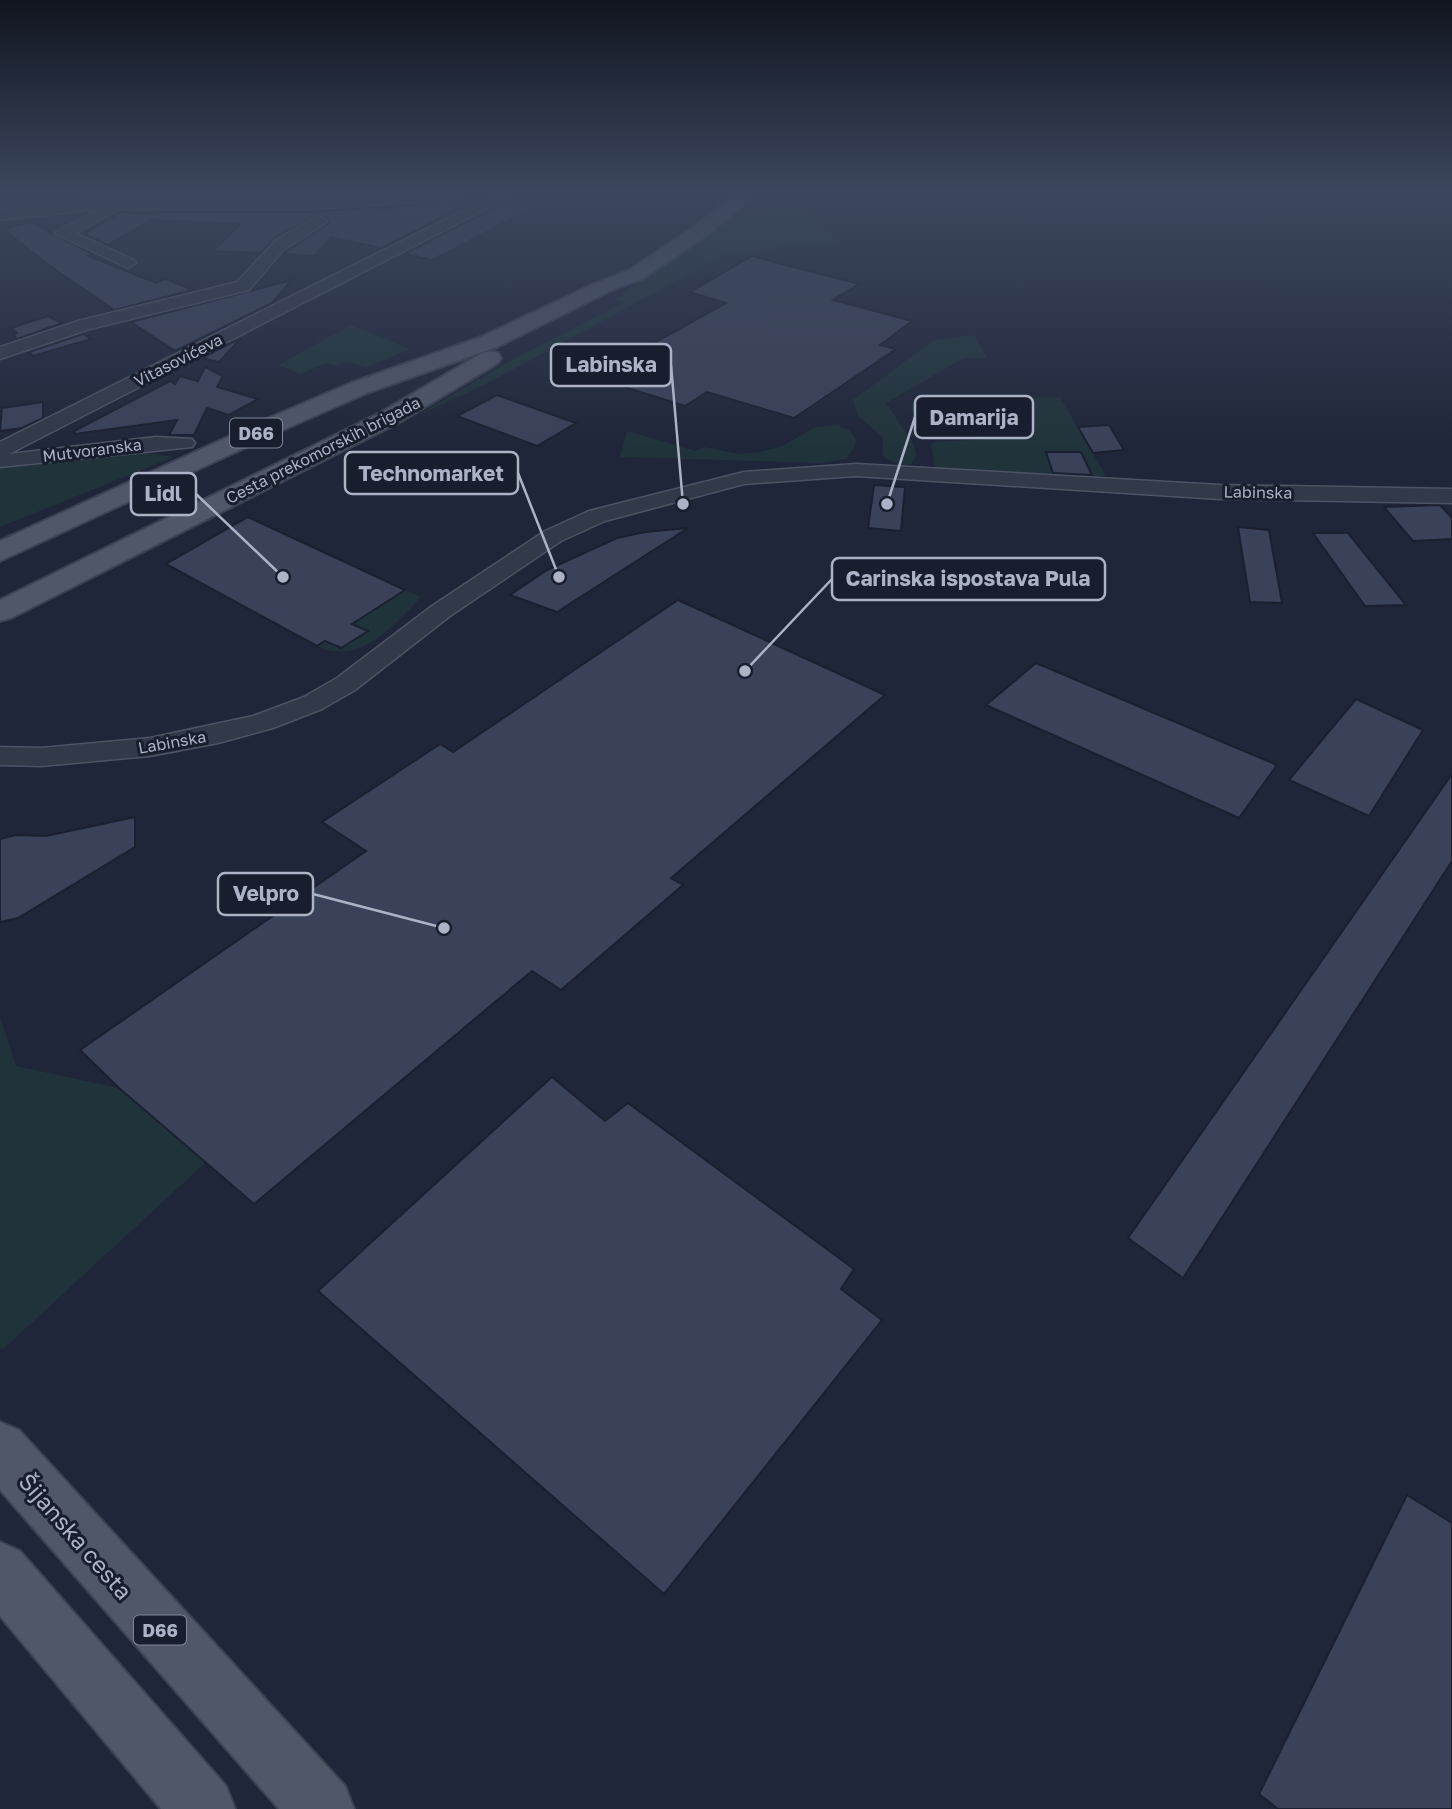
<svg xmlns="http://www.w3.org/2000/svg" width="1452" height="1809" font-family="'Golos Text',sans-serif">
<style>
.green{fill:#21333a}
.building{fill:#3a4259;stroke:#1a202f;stroke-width:2}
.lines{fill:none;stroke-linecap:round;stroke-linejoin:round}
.minor-casing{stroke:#4d5364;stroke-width:3}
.major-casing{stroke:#3c4252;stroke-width:4}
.minor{fill:#323949;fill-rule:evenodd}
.major{fill:#505769;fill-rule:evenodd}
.labels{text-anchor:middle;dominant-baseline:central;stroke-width:6;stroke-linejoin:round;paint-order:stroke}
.far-street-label{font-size:16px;fill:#adb3c6;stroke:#181e2d}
.shield{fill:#181e2d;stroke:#808698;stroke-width:2}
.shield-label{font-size:18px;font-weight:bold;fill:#adb3c6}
.near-street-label{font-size:23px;fill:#adb3c6;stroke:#181e2d}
.leader{fill:none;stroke:#adb3c6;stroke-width:2.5}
.callout-dot{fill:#adb3c6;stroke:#181e2d;stroke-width:2.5}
.callout{fill:#181e2d;stroke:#adb3c6;stroke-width:2.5}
.callout-label{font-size:21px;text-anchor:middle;font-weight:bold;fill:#adb3c6}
</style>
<rect width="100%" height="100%" fill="#1f2639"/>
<g class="green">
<path d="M 0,195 L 68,195 L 0,213 Z"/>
<path d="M 613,195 L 725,195 L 722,199 L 620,201 Z"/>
<path d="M 793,195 L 844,248 L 817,243 L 724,255 L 488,383 L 415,417 L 517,357 L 625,302 L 616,300 L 639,280 L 762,196 Z"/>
<path d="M 351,325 L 410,349 L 367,367 L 345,362 L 338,366 L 325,363 L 301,374 L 278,365 Z"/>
<path d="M 974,335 L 987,358 L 964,358 L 886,403 L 914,445 L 916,456 L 911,464 C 899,466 892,462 882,455 L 883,437 L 859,417 L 853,400 L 934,340 Z"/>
<path d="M 1060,397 L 1106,476 L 1092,476 L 1081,452 L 1046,452 L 1053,474 L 935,471 L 931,444 L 935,442 L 1004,438 L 997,423 L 986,423 L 978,409 L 911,411 L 913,402 Z"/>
<path d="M 837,425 L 850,431 L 856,440 L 854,448 L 846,459 L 821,463 L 620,457 L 627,431 L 696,451 L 704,447 L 739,454 L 759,452 L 783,446 L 815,427 Z"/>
<path d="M 135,451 L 174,457 L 0,527 L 0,468 Z"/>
<path d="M 405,590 L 421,597 C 394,625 360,667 317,646 Z"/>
<path d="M 0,1017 L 16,1066 L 119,1088 L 206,1162 L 2,1350 L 0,1348 Z"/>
</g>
<g class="building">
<path d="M 460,200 L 477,200 L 381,248 L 331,237 L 315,256 L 283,254 L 329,223 L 328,219 L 320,214 L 276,237 L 260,253 L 213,251 L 241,224 L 151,220 L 108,245 L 84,234 L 122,212 L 156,215 L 159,212 L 313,212 L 375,207 L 381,210 L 399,206 Z"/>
<path d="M 507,201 L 545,202 L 432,260 L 405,254 Z"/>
<path d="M 31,222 L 92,254 L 88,256 L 156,283 L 166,279 L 193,290 L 114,310 L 46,263 L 3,229 Z"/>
<path d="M 752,256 L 859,284 L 833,300 L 912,321 L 880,345 L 896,349 L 794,418 L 707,392 L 685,406 L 593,377 L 726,303 L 690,292 Z"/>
<path d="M 292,280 L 272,303 L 175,351 L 131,322 Z"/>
<path d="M 48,316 L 62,323 L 17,339 L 13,334 L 17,333 L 11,328 Z"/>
<path d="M 83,334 L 91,339 L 33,356 L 29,352 Z"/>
<path d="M 241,338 L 219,362 L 202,358 Z"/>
<path d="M 205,367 L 223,376 L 217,387 L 258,399 L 229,415 L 207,408 L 194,435 L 169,435 L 177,420 L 75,434 L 74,431 L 170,381 L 175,384 L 180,376 L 198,381 Z"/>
<path d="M 497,395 L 576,423 L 537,446 L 457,416 Z"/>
<path d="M 43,402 L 43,418 L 22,428 L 0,431 L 2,408 Z"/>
<path d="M 1109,425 L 1124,450 L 1093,453 L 1078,427 Z"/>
<path d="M 1046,452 L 1081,452 L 1092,475 L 1053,473 Z"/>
<path d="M 874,485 L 905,487 L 901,531 L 868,528 Z"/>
<path d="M 1440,505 L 1452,518 L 1452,539 L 1413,541 L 1384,507 Z"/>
<path d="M 248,517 L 405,590 L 352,624 L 368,631 L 341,648 L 325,641 L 317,646 L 166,564 Z"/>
<path d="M 1238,527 L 1269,530 L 1282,603 L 1250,602 Z"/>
<path d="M 688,528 L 557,612 L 510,595 L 547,570 L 617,538 L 645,532 Z"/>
<path d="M 1313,533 L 1348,533 L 1406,605 L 1365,606 Z"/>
<path d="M 678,600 L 885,695 L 671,878 L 683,885 L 561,990 L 532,971 L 254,1204 L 119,1088 L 80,1050 L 366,851 L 322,822 L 440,744 L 453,752 Z"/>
<path d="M 1036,663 L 1277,765 L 1239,818 L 986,705 Z"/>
<path d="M 1356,699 L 1423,730 L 1369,816 L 1289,780 Z"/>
<path d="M 1452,774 L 1452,861 L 1183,1278 L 1128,1238 Z"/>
<path d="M 135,817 L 135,847 L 18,918 L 0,922 L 0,839 L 16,835 L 46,836 Z"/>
<path d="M 552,1077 L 605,1121 L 628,1103 L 854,1269 L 841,1289 L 882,1320 L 664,1594 L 318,1291 Z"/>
<path d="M 1407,1495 L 1452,1523 L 1452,1809 L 1278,1809 L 1259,1794 Z"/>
</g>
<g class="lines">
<defs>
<g id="minor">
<path d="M 379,195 L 463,195 L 456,199 L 313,209 L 120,209 L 75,233 L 134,260 L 136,263 L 128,268 L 54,233 L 100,209 L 0,220 L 0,210 L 88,199 L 313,199 Z"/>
<path d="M 494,195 L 513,195 L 9,454 L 156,437 L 192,439 L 195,443 L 192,447 L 0,467 L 0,442 Z"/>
<path d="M 319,216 L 327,221 L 324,224 L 283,250 L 249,290 L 90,329 L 0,359 L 0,347 L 78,321 L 237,282 L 277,239 Z"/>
<path d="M 856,464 L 1220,485 L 1452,489 L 1452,503 L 1220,499 L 856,476 L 744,484 L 605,521 L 561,541 L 450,616 L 355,690 L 322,709 L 273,728 L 218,743 L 150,756 L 41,766 L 0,765 L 0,747 L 41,748 L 150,738 L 253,716 L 304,697 L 337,678 L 432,606 L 545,531 L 589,511 L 744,472 Z"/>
</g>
<g id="major">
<path d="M 734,195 L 755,195 L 709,234 L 644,278 L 610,291 L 497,347 L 367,393 L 294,425 L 0,561 L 0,541 L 276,415 L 351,383 L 481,337 L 596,283 L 630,270 L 695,226 Z"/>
<path d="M 490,351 L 498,353 L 501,358 L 498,363 L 398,423 L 11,618 L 0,621 L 0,600 L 380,413 L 482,353 Z"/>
<path d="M 0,1422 L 19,1430 L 345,1786 L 354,1809 L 279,1809 L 0,1490 Z"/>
<path d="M 0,1542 L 20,1551 L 226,1786 L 235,1809 L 161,1809 L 0,1616 Z"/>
</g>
</defs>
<use href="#minor" class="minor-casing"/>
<use href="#major" class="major-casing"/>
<use href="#minor" class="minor"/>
<use href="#major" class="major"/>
</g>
<linearGradient id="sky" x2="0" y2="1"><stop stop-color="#11151f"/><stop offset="0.43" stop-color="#3c475f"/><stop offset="1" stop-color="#3c475f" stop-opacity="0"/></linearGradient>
<rect width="1452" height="449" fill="url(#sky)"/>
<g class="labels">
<g class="far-street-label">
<text transform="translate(178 360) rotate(-27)">Vitasovićeva</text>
<text transform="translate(92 450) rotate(-7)">Mutvoranska</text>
<text transform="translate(323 450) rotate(-27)">Cesta prekomorskih brigada</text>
<text transform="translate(1258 492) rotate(1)">Labinska</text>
<text transform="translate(172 742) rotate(-10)">Labinska</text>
</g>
<g class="shield">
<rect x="230" y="418.5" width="52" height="29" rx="5"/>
<rect x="134" y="1615.5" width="52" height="29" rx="5"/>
</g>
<g class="shield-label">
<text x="256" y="433">D66</text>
<text x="160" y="1630">D66</text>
</g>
<g class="near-street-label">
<text transform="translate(76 1536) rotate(49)">Šijanska cesta</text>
</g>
</g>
<path class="leader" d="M683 504L671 365M887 504L915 417M559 577L518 473M283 577L196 494M745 671L832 579M444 928L313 894"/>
<g class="callout-dot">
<circle cx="683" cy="504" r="7"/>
<circle cx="887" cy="504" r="7"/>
<circle cx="559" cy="577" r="7"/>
<circle cx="283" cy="577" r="7"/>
<circle cx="745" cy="671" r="7"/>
<circle cx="444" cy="928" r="7"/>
</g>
<g class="callout">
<rect x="551" y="344" width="120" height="42" rx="7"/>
<rect x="915" y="396" width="118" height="42" rx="7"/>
<rect x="345" y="452" width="173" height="42" rx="7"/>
<rect x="131" y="473" width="65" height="42" rx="7"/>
<rect x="832" y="558" width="273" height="42" rx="7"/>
<rect x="218" y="873" width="95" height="42" rx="7"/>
</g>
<g class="callout-label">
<text x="611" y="372">Labinska</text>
<text x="974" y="425">Damarija</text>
<text x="431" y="481">Technomarket</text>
<text x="163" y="501">Lidl</text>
<text x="968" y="586">Carinska ispostava Pula</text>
<text x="266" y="901">Velpro</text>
</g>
</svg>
